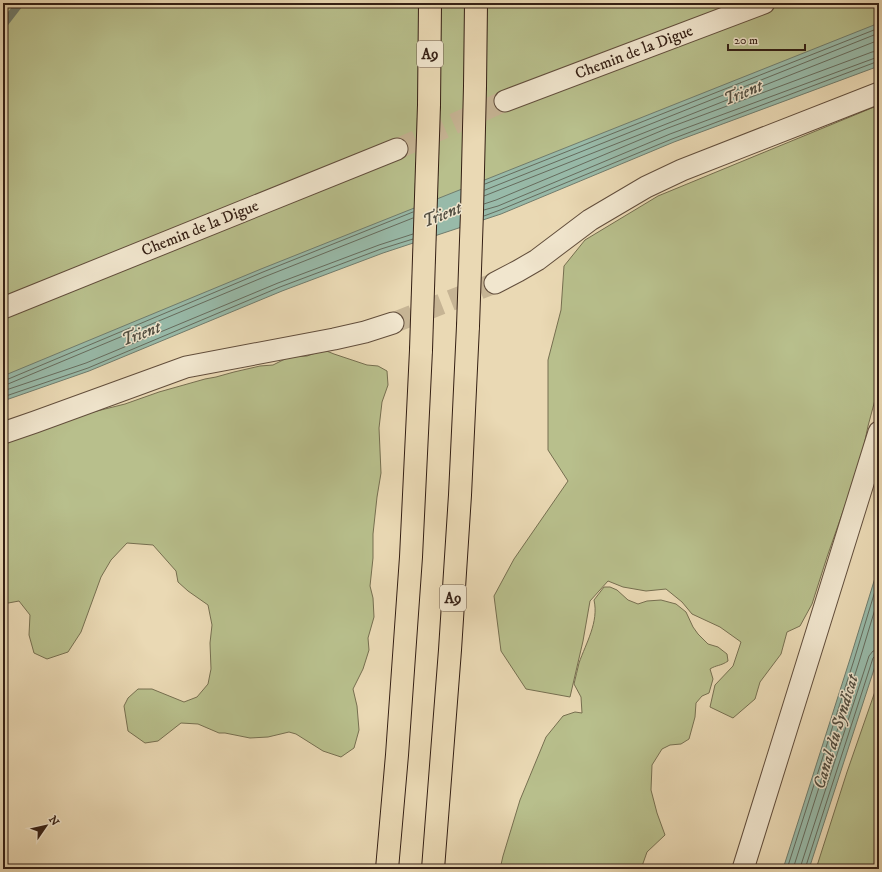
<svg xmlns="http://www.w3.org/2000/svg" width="882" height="872" font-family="'IM FELL DW Pica',serif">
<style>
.green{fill:#b8bf8c;stroke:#766f50}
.water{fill:#98baa9;stroke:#707c6d}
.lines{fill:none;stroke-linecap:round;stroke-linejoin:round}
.shore{stroke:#666c5e;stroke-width:1}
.stream{stroke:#707c6d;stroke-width:8}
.minor-tunnel{stroke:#c6b494;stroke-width:21;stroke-dasharray:21 10;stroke-linecap:butt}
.minor-casing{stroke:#624e3c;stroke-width:23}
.motorway-casing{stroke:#341f14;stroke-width:24}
.minor{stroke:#f1e6ce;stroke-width:21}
.motorway{stroke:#ead9b4;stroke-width:22}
.motorway-bridge-casing{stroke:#341f14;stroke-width:24;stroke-linecap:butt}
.motorway-bridge{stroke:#ead9b4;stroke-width:22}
.labels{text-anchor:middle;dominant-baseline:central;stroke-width:3;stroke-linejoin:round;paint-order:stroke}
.shield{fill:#f1e6ce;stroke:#6d5b4c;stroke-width:1}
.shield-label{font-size:15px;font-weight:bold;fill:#341f14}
.street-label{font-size:16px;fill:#341f14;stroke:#f1e6ce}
.water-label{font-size:17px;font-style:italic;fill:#524e41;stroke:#f1e6ce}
</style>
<rect width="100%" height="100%" fill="#ead9b4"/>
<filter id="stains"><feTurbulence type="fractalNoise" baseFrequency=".005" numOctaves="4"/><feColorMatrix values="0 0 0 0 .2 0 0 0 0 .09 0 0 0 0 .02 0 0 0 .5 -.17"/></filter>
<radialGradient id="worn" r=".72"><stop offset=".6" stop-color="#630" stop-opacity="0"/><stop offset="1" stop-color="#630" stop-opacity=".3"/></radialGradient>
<g class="green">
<path d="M 3,3 L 879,3 L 879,47 L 3,383 Z"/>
<path d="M 879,105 L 879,385 L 868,426 L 861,460 L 827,557 L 812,604 L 800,626 L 787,632 L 781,654 L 760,682 L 755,699 L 733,718 L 710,707 L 715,685 L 733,666 L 741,642 L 720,627 L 692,614 L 682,602 L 666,589 L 646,591 L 623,587 L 608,581 L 590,601 L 583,641 L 570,697 L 526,689 L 501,651 L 494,596 L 514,559 L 568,481 L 548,450 L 548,360 L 561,310 L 564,266 L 585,240 L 658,196 Z"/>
<path d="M 324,350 L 334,354 L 367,365 L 378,366 L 387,371 L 388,385 L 382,402 L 379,428 L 381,473 L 377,497 L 373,534 L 373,558 L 370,586 L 373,598 L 374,617 L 368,638 L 369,650 L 363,669 L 353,689 L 357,706 L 359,730 L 354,748 L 341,757 L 323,751 L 296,734 L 289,732 L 268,737 L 250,738 L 225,733 L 219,733 L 198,724 L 181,723 L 158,741 L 145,743 L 128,731 L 124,706 L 128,698 L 138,689 L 152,689 L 184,702 L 197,697 L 208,684 L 211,669 L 210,643 L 212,625 L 208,605 L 188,591 L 178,582 L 176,571 L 153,545 L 127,543 L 111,560 L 101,577 L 81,632 L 68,652 L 47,659 L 34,653 L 29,635 L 30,615 L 19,601 L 3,604 L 3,438 L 69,418 L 125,404 L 159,392 L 205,379 L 216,377 L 234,372 L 260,366 L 273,365 L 289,357 L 307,356 Z"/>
<path d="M 604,587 L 610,587 L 617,590 L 628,600 L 638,604 L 647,601 L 661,600 L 676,604 L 686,612 L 693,627 L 698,634 L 708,644 L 718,647 L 727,654 L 728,661 C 721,666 716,665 710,669 L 713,679 L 709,693 L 702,696 L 696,703 L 695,717 L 689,739 L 681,744 L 670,745 L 662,749 L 652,765 L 651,790 L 657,813 L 665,835 L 647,852 L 641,869 L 500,869 L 503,856 L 520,800 L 546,737 L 563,716 L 575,712 L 582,713 L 581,697 L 574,684 C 576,677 577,670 579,663 C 586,643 599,622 594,600 Z"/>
<path d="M 879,680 L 879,869 L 816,869 L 847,772 Z"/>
</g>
<g class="water">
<path d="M 879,23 L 879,66 L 674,142 L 501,214 L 383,253 L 282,291 L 89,371 L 3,401 L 3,376 L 261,269 Z"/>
<path d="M 879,565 L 879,654 L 809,869 L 783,869 L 850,659 Z"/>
</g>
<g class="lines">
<g class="shore">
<path d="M 485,184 L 879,28"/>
<path d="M 485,190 L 879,33"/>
<path d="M 484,196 L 879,40"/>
<path d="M 484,204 L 496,200 L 668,128 L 872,52 L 879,51"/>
<path d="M 484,210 L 498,206 L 670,134 L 875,58 L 879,57"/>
<path d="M 484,216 L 500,210 L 672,139 L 876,62 L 879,62"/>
<path d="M 3,380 L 6,380 L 263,272 L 413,212"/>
<path d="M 3,385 L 8,384 L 264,277 L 413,218"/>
<path d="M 3,391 L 86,363 L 278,283 L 379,245 L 413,234"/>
<path d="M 3,397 L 88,368 L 280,287 L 381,249 L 413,239"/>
<path d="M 787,869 L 854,660 L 879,578"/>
<path d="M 793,869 L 859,662 L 879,596"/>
<path d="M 800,869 L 801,865 L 869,656 L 873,651 L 879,650"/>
<path d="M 805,869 L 873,658 L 875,656 L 879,655"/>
</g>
<path class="stream" d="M 3,25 L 20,3"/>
<g class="minor-tunnel">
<path d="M 397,149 L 505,101"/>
<path d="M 393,323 L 495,283"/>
</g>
<defs>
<g id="minor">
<path d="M 505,101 L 764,3"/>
<path d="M 495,283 L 518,271 L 537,260 L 590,220 L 646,187 L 682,170 L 879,93"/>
<path d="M 3,308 L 397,149"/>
<path d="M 3,433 L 35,422 L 186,367 L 334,339 L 365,332 L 393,323"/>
<path d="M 743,869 L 879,432"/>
</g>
<g id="motorway">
<path d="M 475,86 L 476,3"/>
<path d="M 429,105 L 430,3"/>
<path d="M 387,869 L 397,755 L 411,557 L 421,350"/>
<path d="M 433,869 L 450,650 L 460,495 L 468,326"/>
</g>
</defs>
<use href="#minor" class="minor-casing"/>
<use href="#motorway" class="motorway-casing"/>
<use href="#minor" class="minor"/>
<use href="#motorway" class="motorway"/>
<defs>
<g id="motorway-bridge">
<path d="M 468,326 L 472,212 L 475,86"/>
<path d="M 421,350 L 429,105"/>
</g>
</defs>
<use href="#motorway-bridge" class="motorway-bridge-casing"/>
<use href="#motorway-bridge" class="motorway-bridge"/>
</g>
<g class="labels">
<g class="shield">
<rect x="417" y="41" width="26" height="26" rx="3"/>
<rect x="440" y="585" width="26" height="26" rx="3"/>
</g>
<g class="shield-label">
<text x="430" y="54">A9</text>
<text x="453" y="598">A9</text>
</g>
<g class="street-label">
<text transform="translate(634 52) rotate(-21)">Chemin de la Digue</text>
<text transform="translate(200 228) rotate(-22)">Chemin de la Digue</text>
</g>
<g class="water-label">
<text transform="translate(743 93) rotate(-22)">Trient</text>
<text transform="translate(442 215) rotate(-22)">Trient</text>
<text transform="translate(141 334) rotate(-21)">Trient</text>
<text transform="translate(836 732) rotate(-73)">Canal du Syndicat</text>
</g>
</g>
<rect width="882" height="872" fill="none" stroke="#ead9b4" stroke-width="16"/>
<rect x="4" y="4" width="874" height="864" fill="none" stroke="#341f14" stroke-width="2"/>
<rect x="8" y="8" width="866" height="856" fill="none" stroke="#341f14"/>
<g transform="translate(46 826) rotate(56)" stroke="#f1e6ce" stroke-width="3" paint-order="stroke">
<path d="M0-3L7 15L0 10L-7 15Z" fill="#341f14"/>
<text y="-6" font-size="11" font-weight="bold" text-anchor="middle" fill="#341f14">N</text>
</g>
<path d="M728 44v6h77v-6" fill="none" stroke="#341f14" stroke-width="2"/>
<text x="734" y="44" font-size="12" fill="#341f14" stroke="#f1e6ce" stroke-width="3" paint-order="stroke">20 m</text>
<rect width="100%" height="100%" filter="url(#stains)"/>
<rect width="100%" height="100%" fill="url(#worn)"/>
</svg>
